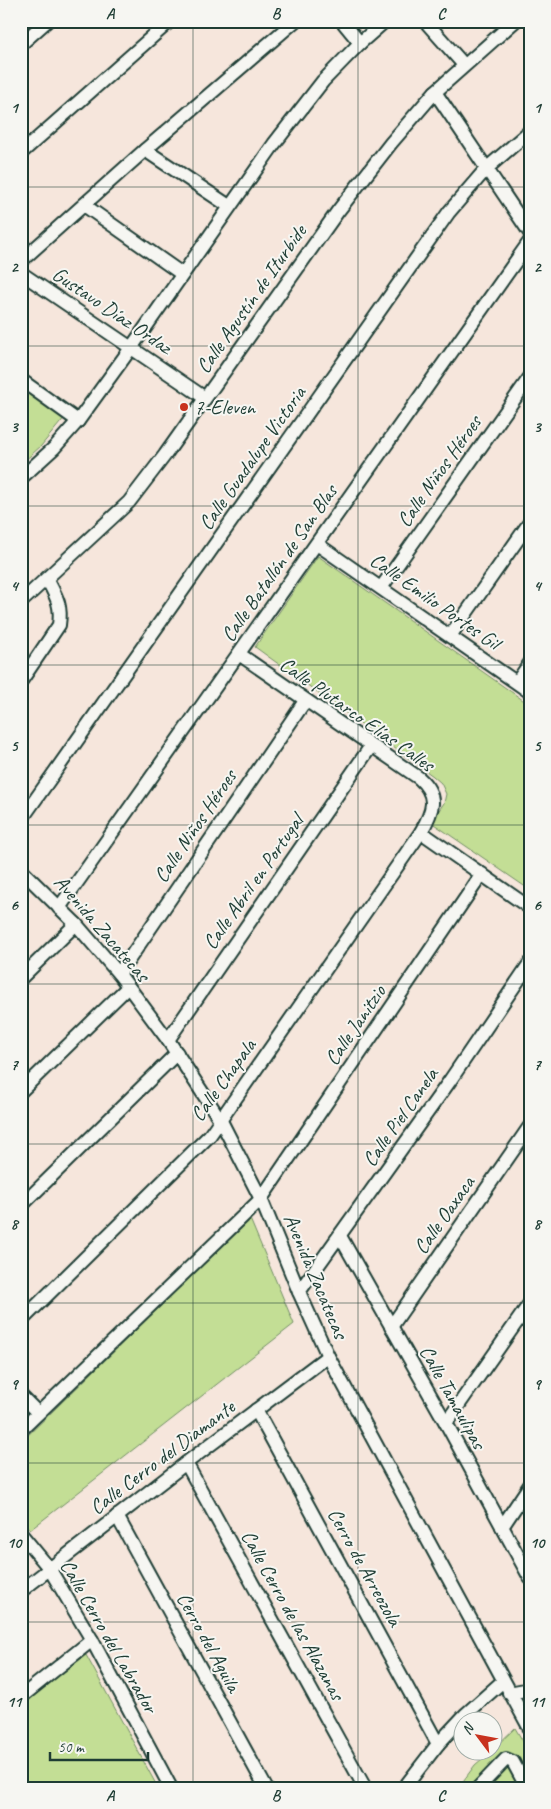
<svg xmlns="http://www.w3.org/2000/svg" width="551" height="1809" font-family="Caveat,sans-serif">
<style>
.green{fill:#c3de95;stroke:#718e64}
.lines{fill:none;stroke-linecap:round;stroke-linejoin:round}
.minor-casing{stroke:#1f3d34;stroke-width:16}
.minor{stroke:#f6f6f2;stroke-width:12}
.grid{fill:none;stroke:#1f3d34;stroke-width:1;stroke-opacity:0.55}
.poi-dot{fill:#c8321e;stroke:#f6f6f2;stroke-width:2}
.labels{text-anchor:middle;dominant-baseline:central;stroke-width:4;stroke-linejoin:round;paint-order:stroke}
.street-label{font-size:21px;fill:#1f3d34;stroke:#f6f6f2}
.poi-label{font-size:21px;fill:#1f3d34;stroke:#f6f6f2;text-anchor:start}
.neatline{fill:none;stroke:#1f3d34;stroke-width:2}
.grid-label{font-size:16px;text-anchor:middle;font-weight:bold;fill:#1f3d34}
</style>
<rect width="100%" height="100%" fill="#f6e6dc"/>
<filter id="ink" filterUnits="userSpaceOnUse"><feTurbulence type="fractalNoise" baseFrequency=".02" numOctaves="2"/><feDisplacementMap in="SourceGraphic" scale="10" xChannelSelector="R" yChannelSelector="G"/><feConvolveMatrix kernelMatrix="1 2 1 2 8 2 1 2 1" color-interpolation-filters="sRGB"/></filter>
<g filter="url(#ink)">
<g class="green">
<path d="M 21,386 L 65,417 L 41,446 L 21,464 Z"/>
<path d="M 318,556 L 530,705 L 530,890 L 431,822 L 444,803 L 446,794 L 441,783 L 433,776 L 255,647 Z"/>
<path d="M 250,1219 L 294,1324 L 30,1530 L 21,1518 L 21,1442 Z"/>
<path d="M 86,1655 L 158,1788 L 21,1788 L 21,1705 Z"/>
<path d="M 515,1728 L 530,1753 L 530,1788 L 458,1788 L 475,1765 L 490,1752 L 494,1752 L 494,1748 Z"/>
</g>
<g class="lines">
<defs>
<g id="minor">
<path d="M 342,21 L 360,43"/>
<path d="M 425,21 L 464,65"/>
<path d="M 21,44 L 47,21"/>
<path d="M 435,92 L 530,233"/>
<path d="M 145,150 L 229,206"/>
<path d="M 21,153 L 170,21"/>
<path d="M 84,205 L 182,274"/>
<path d="M 21,261 L 145,150 L 295,21"/>
<path d="M 21,273 L 205,398"/>
<path d="M 21,380 L 78,421"/>
<path d="M 21,478 L 54,448 L 78,421 L 131,348 L 274,144 L 323,81 L 360,43 L 385,21"/>
<path d="M 317,544 L 530,692"/>
<path d="M 381,588 L 530,377"/>
<path d="M 21,602 L 129,502 L 165,455 L 338,211 L 391,143 L 435,92 L 515,21"/>
<path d="M 450,636 L 530,522"/>
<path d="M 21,681 L 59,625 C 62,605 56,596 47,579"/>
<path d="M 517,682 L 530,663"/>
<path d="M 21,820 L 449,212 L 486,169 L 530,131"/>
<path d="M 421,832 L 530,908"/>
<path d="M 21,870 L 76,924 L 119,974 L 168,1040 L 221,1121 L 261,1199 L 299,1292 L 328,1356 L 530,1729"/>
<path d="M 59,908 L 530,241"/>
<path d="M 119,974 L 305,701"/>
<path d="M 21,978 L 76,924"/>
<path d="M 168,1040 L 371,746"/>
<path d="M 21,1091 L 128,987"/>
<path d="M 21,1206 L 177,1053"/>
<path d="M 340,1236 L 446,1423 L 530,1578"/>
<path d="M 299,1292 L 449,1082 L 530,963"/>
<path d="M 21,1321 L 210,1135 L 421,832 C 433,811 439,796 419,778 L 239,654"/>
<path d="M 391,1327 L 530,1126"/>
<path d="M 21,1396 L 38,1413"/>
<path d="M 256,1410 L 438,1744"/>
<path d="M 446,1423 L 530,1303"/>
<path d="M 21,1430 L 261,1199 L 482,874"/>
<path d="M 186,1463 L 365,1788"/>
<path d="M 117,1516 L 266,1788"/>
<path d="M 502,1527 L 530,1485"/>
<path d="M 21,1534 L 49,1568 L 92,1640 L 171,1788"/>
<path d="M 21,1591 L 186,1463 L 328,1356"/>
<path d="M 509,1693 L 530,1689"/>
<path d="M 21,1697 L 92,1640"/>
<path d="M 404,1788 L 438,1744 L 465,1715 L 503,1681"/>
<path d="M 478,1788 L 506,1759 L 513,1762 L 527,1788"/>
</g>
</defs>
<use href="#minor" class="minor-casing"/>
<use href="#minor" class="minor"/>
</g>
</g>
<path class="grid" d="M 193,21 L 193,1788M 358,21 L 358,1788M 21,187 L 530,187M 21,346 L 530,346M 21,506 L 530,506M 21,665 L 530,665M 21,825 L 530,825M 21,984 L 530,984M 21,1144 L 530,1144M 21,1303 L 530,1303M 21,1463 L 530,1463M 21,1622 L 530,1622"/>
<circle class="poi-dot" cx="184" cy="407" r="5"/>
<g class="labels">
<g class="street-label">
<text transform="translate(251 299) rotate(-55)">Calle Agustín de Iturbide</text>
<text transform="translate(112 310) rotate(34)">Gustavo Díaz Ordaz</text>
<text transform="translate(252 458) rotate(-55)">Calle Guadalupe Victoria</text>
<text transform="translate(439 471) rotate(-55)">Calle Niños Héroes</text>
<text transform="translate(279 563) rotate(-55)">Calle Batallón de San Blas</text>
<text transform="translate(435 601) rotate(35)">Calle Emilio Portes Gil</text>
<text transform="translate(357 714) rotate(35)">Calle Plutarco Elías Calles</text>
<text transform="translate(195 826) rotate(-56)">Calle Niños Héroes</text>
<text transform="translate(253 882) rotate(-55)">Calle Abril en Portugal</text>
<text transform="translate(102 928) rotate(49)">Avenida Zacatecas</text>
<text transform="translate(355 1025) rotate(-56)">Calle Janitzio</text>
<text transform="translate(223 1080) rotate(-54)">Calle Chapala</text>
<text transform="translate(400 1117) rotate(-55)">Calle Piel Canela</text>
<text transform="translate(444 1215) rotate(-55)">Calle Oaxaca</text>
<text transform="translate(316 1276) rotate(67)">Avenida Zacatecas</text>
<text transform="translate(453 1397) rotate(61)">Calle Tamaulipas</text>
<text transform="translate(162 1457) rotate(-37)">Calle Cerro del Diamante</text>
<text transform="translate(365 1567) rotate(61)">Cerro de Arreozola</text>
<text transform="translate(293 1615) rotate(61)">Calle Cerro de las Alazanas</text>
<text transform="translate(109 1636) rotate(60)">Calle Cerro del Labrador</text>
<text transform="translate(209 1642) rotate(61)">Cerro del Aguila</text>
</g>
<g class="poi-label">
<text x="194" y="407">7-Eleven</text>
</g>
</g>
<rect width="551" height="1809" fill="none" stroke="#f6f6f2" stroke-width="55"/>
<g transform="translate(478 1736) rotate(302)"><circle r="24" fill="#f6f6f2" stroke="#a0aca6"/>
<path d="M0-4L9 19L0 12L-9 19Z" fill="#c8321e"/>
<text y="-8" font-size="14" font-weight="bold" text-anchor="middle" fill="#1f3d34">N</text>
</g>
<path d="M50 1752v8h98v-8" fill="none" stroke="#1f3d34" stroke-width="2.5"/>
<text x="58" y="1752" font-size="15" fill="#1f3d34" stroke="#f6f6f2" stroke-width="4" paint-order="stroke">50 m</text>
<rect x="28" y="28" width="496" height="1754" class="neatline"/>
<g class="grid-label">
<text x="110" y="19">A</text>
<text x="276" y="19">B</text>
<text x="441" y="19">C</text>
<text x="14" y="113">1</text>
<text x="537" y="113">1</text>
<text x="14" y="272">2</text>
<text x="537" y="272">2</text>
<text x="14" y="432">3</text>
<text x="537" y="432">3</text>
<text x="14" y="591">4</text>
<text x="537" y="591">4</text>
<text x="14" y="751">5</text>
<text x="537" y="751">5</text>
<text x="14" y="910">6</text>
<text x="537" y="910">6</text>
<text x="14" y="1070">7</text>
<text x="537" y="1070">7</text>
<text x="14" y="1229">8</text>
<text x="537" y="1229">8</text>
<text x="14" y="1389">9</text>
<text x="537" y="1389">9</text>
<text x="14" y="1548">10</text>
<text x="537" y="1548">10</text>
<text x="14" y="1707">11</text>
<text x="537" y="1707">11</text>
<text x="110" y="1801">A</text>
<text x="276" y="1801">B</text>
<text x="441" y="1801">C</text>
</g>
</svg>
